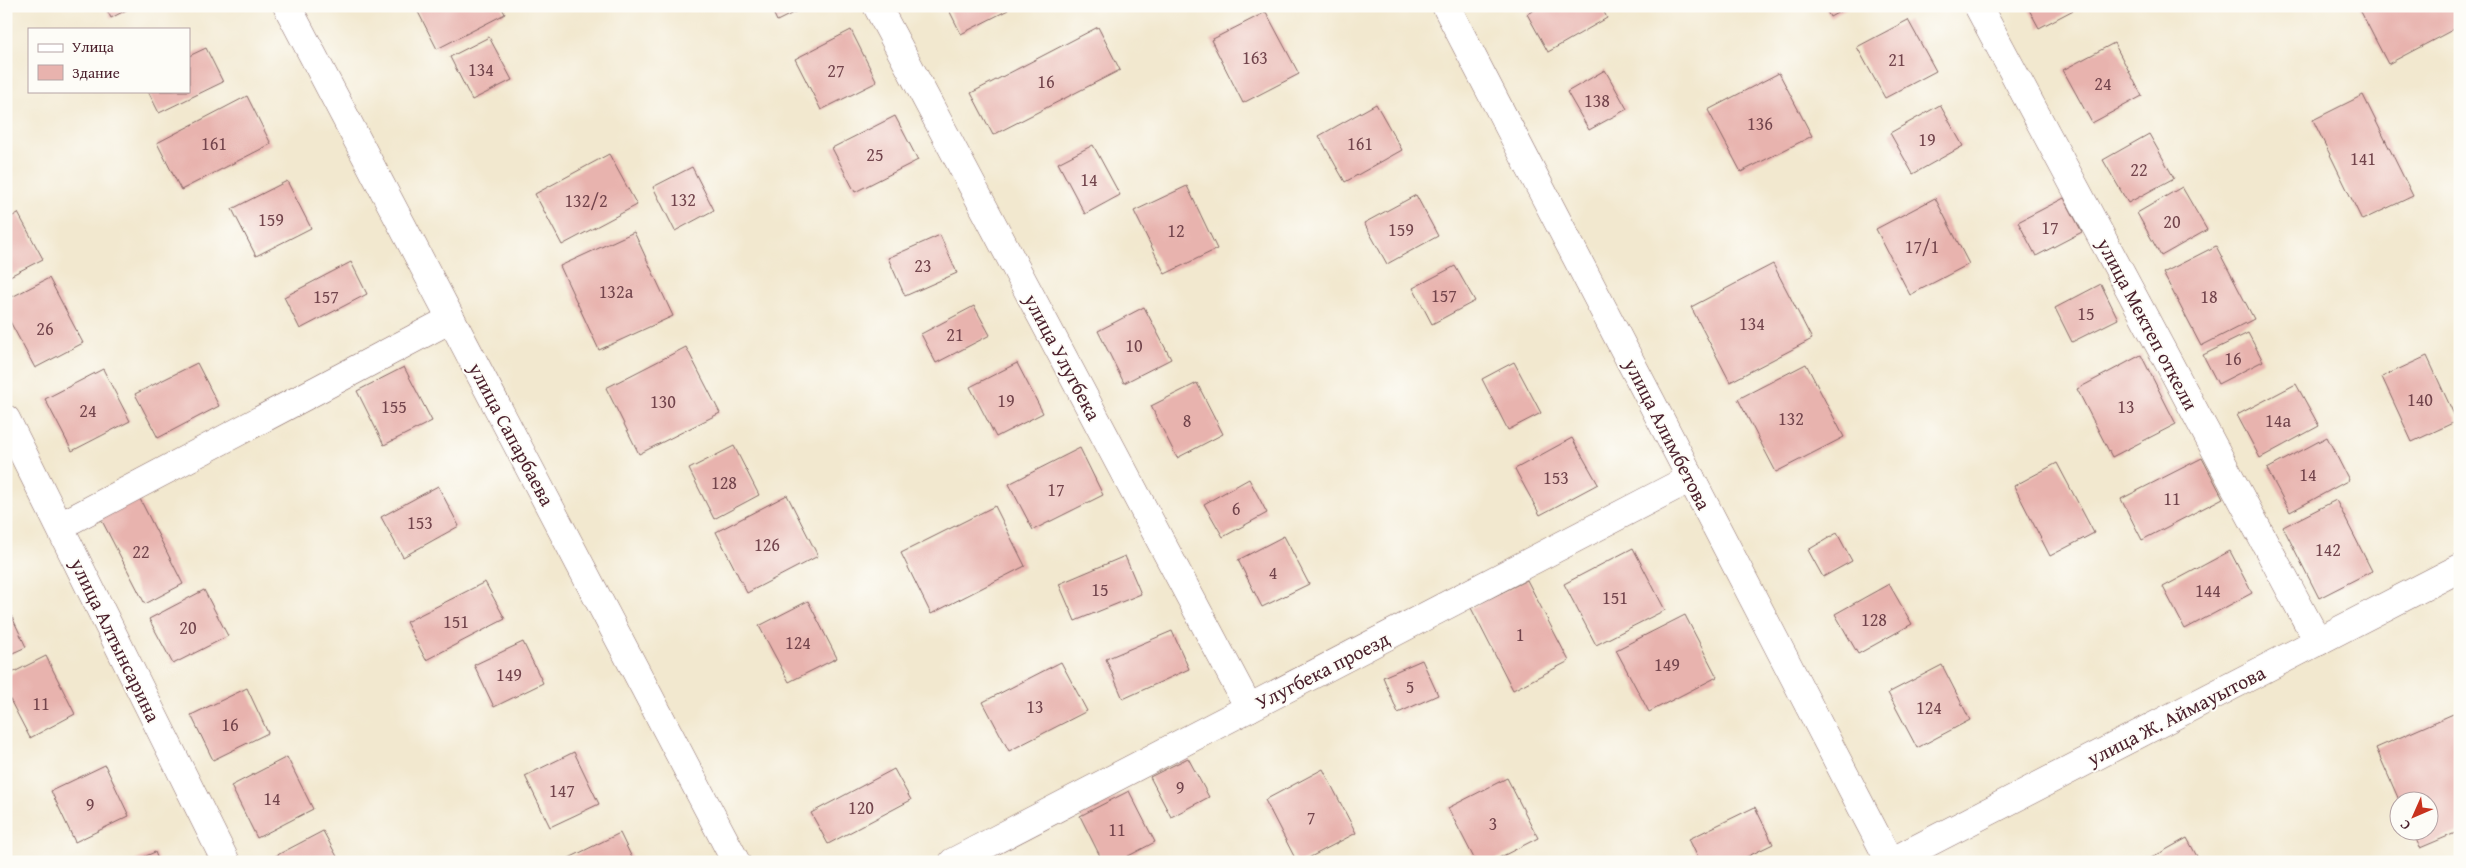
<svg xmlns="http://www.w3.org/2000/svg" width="2466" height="868" font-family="'Gentium Book Plus',serif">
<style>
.building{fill:#e8b3ae}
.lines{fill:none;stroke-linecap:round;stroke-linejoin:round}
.minor-casing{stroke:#856564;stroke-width:29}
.tertiary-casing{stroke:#856564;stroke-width:29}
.minor{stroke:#fff;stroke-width:28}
.tertiary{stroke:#fff;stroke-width:28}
.labels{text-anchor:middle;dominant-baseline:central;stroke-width:4;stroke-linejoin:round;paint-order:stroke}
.number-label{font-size:18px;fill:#72444c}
.street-label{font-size:20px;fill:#4a1f2b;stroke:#fdfcf7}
</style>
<rect width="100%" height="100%" fill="#fdfcf7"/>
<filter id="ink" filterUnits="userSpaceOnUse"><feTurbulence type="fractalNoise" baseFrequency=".02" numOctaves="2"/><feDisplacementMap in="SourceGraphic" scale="10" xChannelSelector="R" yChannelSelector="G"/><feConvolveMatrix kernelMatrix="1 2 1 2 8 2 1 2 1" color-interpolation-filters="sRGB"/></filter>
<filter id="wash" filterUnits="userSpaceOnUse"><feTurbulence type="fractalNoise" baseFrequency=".0096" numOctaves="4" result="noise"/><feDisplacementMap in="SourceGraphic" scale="20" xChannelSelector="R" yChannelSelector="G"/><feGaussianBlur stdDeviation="1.12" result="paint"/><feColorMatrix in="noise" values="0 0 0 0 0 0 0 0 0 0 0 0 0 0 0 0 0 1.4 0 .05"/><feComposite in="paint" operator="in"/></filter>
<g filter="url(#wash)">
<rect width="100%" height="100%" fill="#f2e8cf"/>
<g id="blocks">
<g class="building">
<path d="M 105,6 L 134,6 L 111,18 Z"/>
<path d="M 415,6 L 501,6 L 505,14 L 437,49 Z"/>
<path d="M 770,6 L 807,6 L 777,21 Z"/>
<path d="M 947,6 L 1006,6 L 1008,10 L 961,34 Z"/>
<path d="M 1541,6 L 1601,6 L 1607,18 L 1548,52 L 1527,14 Z"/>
<path d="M 1824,6 L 1850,6 L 1830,17 Z"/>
<path d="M 2027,6 L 2081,6 L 2039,28 Z"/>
<path d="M 2358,6 L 2456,6 L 2460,13 L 2460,26 L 2388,64 Z"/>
<path d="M 1266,12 L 1299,74 L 1243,103 L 1211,40 Z"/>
<path d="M 1908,20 L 1936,71 L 1885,98 L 1857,47 Z"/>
<path d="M 1098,27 L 1120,70 L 993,135 L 971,93 Z"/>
<path d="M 851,30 L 877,82 L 821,110 L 795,59 Z"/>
<path d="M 489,37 L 512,80 L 472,100 L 450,57 Z"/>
<path d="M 2114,43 L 2142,96 L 2092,123 L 2063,70 Z"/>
<path d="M 206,48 L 223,82 L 159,113 L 148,91 L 189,91 L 189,56 Z"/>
<path d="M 1605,70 L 1627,109 L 1589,130 L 1567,92 Z"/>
<path d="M 1779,73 L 1812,136 L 1741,172 L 1708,110 Z"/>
<path d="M 2363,95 L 2413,196 L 2362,220 L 2313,120 Z"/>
<path d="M 247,96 L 271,144 L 181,190 L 157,143 Z"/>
<path d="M 1376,104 L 1402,150 L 1345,182 L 1319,136 Z"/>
<path d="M 1940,105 L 1963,146 L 1913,174 L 1890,133 Z"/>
<path d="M 895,116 L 918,160 L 855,192 L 832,148 Z"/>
<path d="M 2149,134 L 2174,178 L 2128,203 L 2103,160 Z"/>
<path d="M 1093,145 L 1120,195 L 1085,214 L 1058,163 Z"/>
<path d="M 609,154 L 637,205 L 562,245 L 535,194 Z"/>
<path d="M 692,167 L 714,210 L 675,231 L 653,187 Z"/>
<path d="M 287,181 L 311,228 L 256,256 L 232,209 Z"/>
<path d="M 1187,186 L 1217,249 L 1165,274 L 1134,211 Z"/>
<path d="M 2182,187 L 2207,230 L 2161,256 L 2137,213 Z"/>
<path d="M 1416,195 L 1438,236 L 1387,264 L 1364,223 Z"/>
<path d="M 1935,198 L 1969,264 L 1910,295 L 1876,229 Z"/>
<path d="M 2064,198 L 2082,232 L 2036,256 L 2018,222 Z"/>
<path d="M 18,213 L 43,259 L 6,278 L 6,220 Z"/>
<path d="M 634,232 L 673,316 L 599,350 L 560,266 Z"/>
<path d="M 940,235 L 957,273 L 905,296 L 888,258 Z"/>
<path d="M 2216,246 L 2254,319 L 2201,346 L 2163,273 Z"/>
<path d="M 351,262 L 367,294 L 300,329 L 284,297 Z"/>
<path d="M 1773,264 L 1812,339 L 1730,382 L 1691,307 Z"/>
<path d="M 1455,266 L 1475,301 L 1432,324 L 1413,288 Z"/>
<path d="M 49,278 L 83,343 L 35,368 L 6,314 L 6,300 Z"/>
<path d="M 2101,284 L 2118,319 L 2072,342 L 2055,308 Z"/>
<path d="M 974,306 L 990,335 L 936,363 L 921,334 Z"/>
<path d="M 1144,307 L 1171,359 L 1124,383 L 1098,331 Z"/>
<path d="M 2248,333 L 2263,361 L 2218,384 L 2203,355 Z"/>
<path d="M 686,347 L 720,413 L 639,454 L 606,388 Z"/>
<path d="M 2141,355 L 2176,424 L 2112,457 L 2077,389 Z"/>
<path d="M 2427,356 L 2457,421 L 2412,442 L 2382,377 Z"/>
<path d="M 1514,362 L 1541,413 L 1508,430 L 1482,379 Z"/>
<path d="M 197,363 L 219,406 L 158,438 L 135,394 Z"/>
<path d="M 1017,363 L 1043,413 L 996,437 L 970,387 Z"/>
<path d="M 1806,364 L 1844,437 L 1776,472 L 1738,399 Z"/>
<path d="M 404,367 L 432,421 L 384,445 L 357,391 Z"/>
<path d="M 103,369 L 130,421 L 72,451 L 45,399 Z"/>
<path d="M 1197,383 L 1223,434 L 1177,458 L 1151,406 Z"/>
<path d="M 2296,384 L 2319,426 L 2260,458 L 2237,415 Z"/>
<path d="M 2327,437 L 2349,480 L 2290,512 L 2267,469 Z"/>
<path d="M 1572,438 L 1598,484 L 1540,515 L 1515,469 Z"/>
<path d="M 734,446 L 759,495 L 714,519 L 689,469 Z"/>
<path d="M 1080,448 L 1103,495 L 1033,530 L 1009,484 Z"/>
<path d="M 2202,458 L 2223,498 L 2142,540 L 2121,499 Z"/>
<path d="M 2057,463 L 2094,533 L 2050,556 L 2014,486 Z"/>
<path d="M 1249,479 L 1267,513 L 1223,537 L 1204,504 Z"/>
<path d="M 438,486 L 459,526 L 403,557 L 381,517 Z"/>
<path d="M 787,495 L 818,556 L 747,593 L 716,532 Z"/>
<path d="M 139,497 L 183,584 L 145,604 L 100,517 Z"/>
<path d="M 2336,500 L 2372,571 L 2319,598 L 2283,527 Z"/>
<path d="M 995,506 L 1025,566 L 931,614 L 901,553 Z"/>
<path d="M 1837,533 L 1852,561 L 1823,577 L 1808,550 Z"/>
<path d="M 1284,536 L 1309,584 L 1262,607 L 1238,560 Z"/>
<path d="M 1633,548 L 1665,610 L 1596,645 L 1564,584 Z"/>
<path d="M 2230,551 L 2252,593 L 2185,629 L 2163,587 Z"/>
<path d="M 1125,556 L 1141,594 L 1075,621 L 1059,584 Z"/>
<path d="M 1527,580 L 1569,661 L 1513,690 L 1471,608 Z"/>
<path d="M 485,582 L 505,619 L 426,660 L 406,622 Z"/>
<path d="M 1889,584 L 1912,624 L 1858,654 L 1835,614 Z"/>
<path d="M 204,590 L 228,636 L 173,664 L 149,619 Z"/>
<path d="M 808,601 L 837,658 L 789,682 L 759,626 Z"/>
<path d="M 6,604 L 26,647 L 6,656 Z"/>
<path d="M 1685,615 L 1717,677 L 1649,712 L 1616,650 Z"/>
<path d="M 1172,631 L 1189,669 L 1123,699 L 1106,659 Z"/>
<path d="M 523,642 L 543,683 L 494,707 L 474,665 Z"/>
<path d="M 46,656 L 75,714 L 30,738 L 6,692 L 6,676 Z"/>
<path d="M 1422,660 L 1438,695 L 1398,713 L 1383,677 Z"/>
<path d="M 1061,662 L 1087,711 L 1009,751 L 983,702 Z"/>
<path d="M 1942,665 L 1970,720 L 1917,748 L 1888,693 Z"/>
<path d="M 247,688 L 268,733 L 213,760 L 191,715 Z"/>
<path d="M 2460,711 L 2460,831 L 2420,848 L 2412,830 L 2428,830 L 2428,800 L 2399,800 L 2376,748 Z"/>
<path d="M 574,752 L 599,804 L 550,827 L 525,776 Z"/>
<path d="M 287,757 L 313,809 L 257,838 L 231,786 Z"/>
<path d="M 1188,758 L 1209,797 L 1171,817 L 1150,777 Z"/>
<path d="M 105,765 L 129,816 L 75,842 L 51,791 Z"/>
<path d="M 894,769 L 911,800 L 828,844 L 811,813 Z"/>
<path d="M 1323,769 L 1356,833 L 1301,862 L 1297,862 L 1265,800 Z"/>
<path d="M 1507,778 L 1538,838 L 1491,862 L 1476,862 L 1448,808 Z"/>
<path d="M 1129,791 L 1155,842 L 1117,862 L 1103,862 L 1080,816 Z"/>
<path d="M 1755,807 L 1773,844 L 1736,862 L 1700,862 L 1689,839 Z"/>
<path d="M 323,831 L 340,862 L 264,862 Z"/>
<path d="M 620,833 L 634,862 L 561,862 Z"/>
<path d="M 2187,838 L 2200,862 L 2144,862 Z"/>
<path d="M 155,852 L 159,862 L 132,862 Z"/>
</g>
</g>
</g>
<g filter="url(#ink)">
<use href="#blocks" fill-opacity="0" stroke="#856564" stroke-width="1"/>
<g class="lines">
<defs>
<g id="minor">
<path d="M 287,6 L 736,862"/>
<path d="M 877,6 L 1249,708"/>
<path d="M 1446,6 L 1890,862"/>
<path d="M 1978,6 L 2318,642"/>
<path d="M 6,419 L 226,862"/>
<path d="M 60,526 L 451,319"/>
<path d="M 953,862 L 1691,478"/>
</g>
<path id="tertiary" d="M 1891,862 L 2460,568"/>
</defs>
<use href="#minor" class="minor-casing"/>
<use href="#tertiary" class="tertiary-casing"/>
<use href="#minor" class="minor"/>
<use href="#tertiary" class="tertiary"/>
</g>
</g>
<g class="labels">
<g class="number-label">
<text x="1255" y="57">163</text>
<text x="1897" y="59">21</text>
<text x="481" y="69">134</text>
<text x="836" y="70">27</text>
<text x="1046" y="81">16</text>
<text x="2103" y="83">24</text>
<text x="1597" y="100">138</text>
<text x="1760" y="123">136</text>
<text x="1927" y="139">19</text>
<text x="214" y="143">161</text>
<text x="1360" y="143">161</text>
<text x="875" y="154">25</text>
<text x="2363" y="158">141</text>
<text x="2139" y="169">22</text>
<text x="1089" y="179">14</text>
<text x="683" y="199">132</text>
<text x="586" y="200">132/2</text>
<text x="271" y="219">159</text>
<text x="2172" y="221">20</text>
<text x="2050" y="227">17</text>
<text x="1401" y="229">159</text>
<text x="1176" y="230">12</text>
<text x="1922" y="246">17/1</text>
<text x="923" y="265">23</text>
<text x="616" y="291">132а</text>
<text x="1444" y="295">157</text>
<text x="326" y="296">157</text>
<text x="2209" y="296">18</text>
<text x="2086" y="313">15</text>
<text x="1752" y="323">134</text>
<text x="45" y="328">26</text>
<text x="955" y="334">21</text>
<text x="1134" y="345">10</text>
<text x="2233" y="358">16</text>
<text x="2420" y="399">140</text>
<text x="1006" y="400">19</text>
<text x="663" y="401">130</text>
<text x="394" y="406">155</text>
<text x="2126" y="406">13</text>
<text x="88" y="410">24</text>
<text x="1791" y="418">132</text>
<text x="1187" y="420">8</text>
<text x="2278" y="420">14а</text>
<text x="2308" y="474">14</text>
<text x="1556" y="477">153</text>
<text x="724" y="482">128</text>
<text x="1056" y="489">17</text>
<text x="2172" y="498">11</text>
<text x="1236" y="508">6</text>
<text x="420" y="522">153</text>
<text x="767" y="544">126</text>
<text x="2328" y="549">142</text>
<text x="141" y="551">22</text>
<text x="1273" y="572">4</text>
<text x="1100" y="589">15</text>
<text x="2208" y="590">144</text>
<text x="1615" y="597">151</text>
<text x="1874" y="619">128</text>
<text x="456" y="621">151</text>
<text x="188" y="627">20</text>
<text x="1520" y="634">1</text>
<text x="798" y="642">124</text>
<text x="1667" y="664">149</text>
<text x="509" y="674">149</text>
<text x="1410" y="686">5</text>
<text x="41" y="703">11</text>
<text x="1035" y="706">13</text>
<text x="1929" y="707">124</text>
<text x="230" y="724">16</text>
<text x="1180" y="787">9</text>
<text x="562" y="790">147</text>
<text x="272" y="798">14</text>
<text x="90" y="804">9</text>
<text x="861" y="807">120</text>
<text x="1311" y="817">7</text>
<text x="1493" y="823">3</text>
<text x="1117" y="829">11</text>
</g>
<g class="street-label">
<text transform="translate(2148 324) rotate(62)">улица Мектеп откели</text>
<text transform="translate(1063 357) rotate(62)">улица Улугбека</text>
<text transform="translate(512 434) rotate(62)">улица Сапарбаева</text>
<text transform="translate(1668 434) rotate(63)">улица Алимбетова</text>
<text transform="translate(116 640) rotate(64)">улица Алтынсарина</text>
<text transform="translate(1322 670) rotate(-27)">Улугбека проезд</text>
<text transform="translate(2176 715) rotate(-27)">улица Ж. Аймауытова</text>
</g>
</g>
<rect width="2466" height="868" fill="none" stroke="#fdfcf7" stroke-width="25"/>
<rect x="28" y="28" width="162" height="65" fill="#fdfcf7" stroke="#b5a4a5"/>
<rect x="38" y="44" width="25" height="8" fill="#ffffff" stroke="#b5a4a5"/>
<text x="72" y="52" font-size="15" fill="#4a1f2b">Улица</text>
<rect x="38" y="65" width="25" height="15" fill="#e8b3ae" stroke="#b5a4a5"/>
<text x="72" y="78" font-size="15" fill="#4a1f2b">Здание</text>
<g transform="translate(2414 816) rotate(225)"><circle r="24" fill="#fdfcf7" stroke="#b5a4a5"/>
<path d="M0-4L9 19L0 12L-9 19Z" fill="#c8321e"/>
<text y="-8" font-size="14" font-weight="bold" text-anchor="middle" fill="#4a1f2b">С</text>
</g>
</svg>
